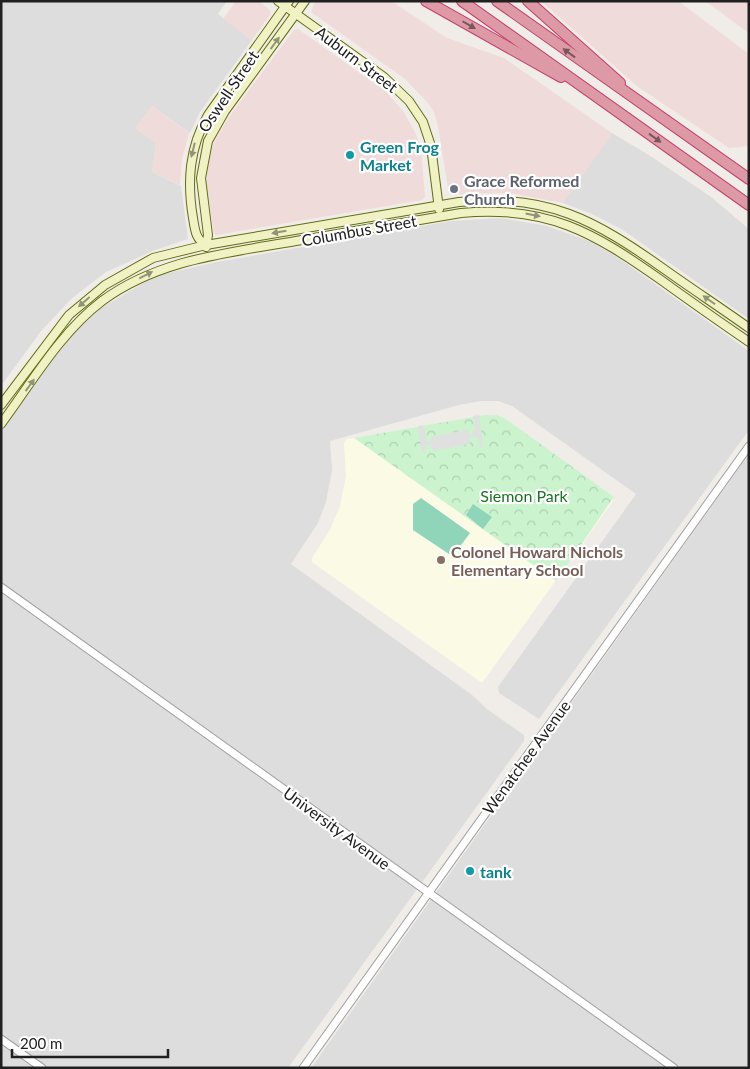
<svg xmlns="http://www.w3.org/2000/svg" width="750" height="1069" font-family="Lato,sans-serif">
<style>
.residential{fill:#dedddd}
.commercial{fill:#eedbda}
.education{fill:#fbfbe5}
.park{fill:url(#park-crowns)}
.pitch{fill:#90d4ba}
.parking{fill:#e0e0e0}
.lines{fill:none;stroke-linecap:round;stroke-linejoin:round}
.tertiary-casing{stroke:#a1a1a1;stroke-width:9}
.secondary-casing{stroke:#626c13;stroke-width:10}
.motorway-casing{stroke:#c63d6c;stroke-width:12}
.tertiary{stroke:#fff;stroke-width:7}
.secondary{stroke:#f0f2c3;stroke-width:8}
.motorway{stroke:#dd9aa6;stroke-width:10}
.oneway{fill:#75575c}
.oneway2{fill:#92947a}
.culture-dot{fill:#0f9aa8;stroke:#fff;stroke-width:2}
.worship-dot{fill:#6b7280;stroke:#fff;stroke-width:2}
.education-dot{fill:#8d6e63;stroke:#fff;stroke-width:2}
.labels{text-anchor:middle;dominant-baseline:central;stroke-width:4.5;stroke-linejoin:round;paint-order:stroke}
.street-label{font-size:16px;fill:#202020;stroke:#fff}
.culture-label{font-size:16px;font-weight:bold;fill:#0d838f;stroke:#fff;text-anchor:start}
.worship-label{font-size:16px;font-weight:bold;fill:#5b616d;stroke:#fff;text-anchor:start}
.park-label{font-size:16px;fill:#1a7321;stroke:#fff}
.education-label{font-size:16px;font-weight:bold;fill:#785e54;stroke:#fff;text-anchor:start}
</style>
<defs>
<pattern id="park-crowns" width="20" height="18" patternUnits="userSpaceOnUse" patternTransform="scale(1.25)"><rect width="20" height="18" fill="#cbf3ce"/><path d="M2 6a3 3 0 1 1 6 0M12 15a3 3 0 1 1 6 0" fill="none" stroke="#aed0b1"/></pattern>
</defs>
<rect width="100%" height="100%" fill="#f0ede8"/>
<g class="residential">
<path d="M 1,1 L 227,1 L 218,14 L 252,40 L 200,112 L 190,133 L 152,106 L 135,128 L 156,143 L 152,172 L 181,186 L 188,239 L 155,250 L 106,272 L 72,298 L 41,331 L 1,386 Z"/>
<path d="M 612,133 L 652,157 L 711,197 L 749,229 L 749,319 L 623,230 L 592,214 L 563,203 Z"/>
<path d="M 500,218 L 547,226 L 592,242 L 620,259 L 749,351 L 749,430 L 539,719 L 499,693 L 498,687 L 636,494 L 512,406 L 498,401 L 481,401 L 459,405 L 330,441 L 332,470 L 326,502 L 318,523 L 291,564 L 472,695 L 487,709 L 524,735 L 524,741 L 288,1068 L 1,1068 L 1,431 L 56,355 L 78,329 L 103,307 L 147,281 L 164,274 L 217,262 L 451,221 Z"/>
<path d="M 749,454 L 749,1068 L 311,1068 Z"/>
</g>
<g class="commercial">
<path d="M 236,1 L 259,1 L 270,10 L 270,15 L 252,40 L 223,19 Z"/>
<path d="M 315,1 L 391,1 L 447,38 L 504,58 L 612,133 L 563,203 L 510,193 L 449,194 L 438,126 L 434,112 L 427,102 L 405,79 L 311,12 Z"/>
<path d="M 541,1 L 678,1 L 749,54 L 749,146 L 729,148 L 638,87 Z"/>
<path d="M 705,1 L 749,1 L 749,33 Z"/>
<path d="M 298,29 L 385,91 L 403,111 L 415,132 L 421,148 L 425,197 L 422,200 L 216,235 L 214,233 L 206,182 L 209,158 L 214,142 L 231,114 L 294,30 Z"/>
<path d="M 152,106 L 189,133 L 182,159 L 180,185 L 152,172 L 156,143 L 135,128 Z"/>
</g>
<path class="education" d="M 354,438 L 613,496 L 613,501 L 482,683 L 312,562 L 312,558 L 330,530 L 340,506 L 346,476 L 344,443 L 347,439 Z"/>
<path class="park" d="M 485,415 L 497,415 L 506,419 L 614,497 L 556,581 L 354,438 Z"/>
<g class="pitch">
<path d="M 421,498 L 470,533 L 456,552 L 449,554 L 413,530 L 413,504 Z"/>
<path d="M 473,504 L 492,517 L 483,529 L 466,515 Z"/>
</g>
<path class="parking" d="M 479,415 L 483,447 L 480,448 L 478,438 L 475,436 L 469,437 L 470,444 L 433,451 L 431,445 L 425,445 L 426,452 L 422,452 L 418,426 L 423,425 L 427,442 L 431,441 L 431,437 L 469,429 L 468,435 L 472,434 L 475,429 L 473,416 Z"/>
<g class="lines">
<defs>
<g id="tertiary">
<path d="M 1,587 L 674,1068"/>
<path d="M 1,1039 L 42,1068"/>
<path d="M 303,1068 L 749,446"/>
</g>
<g id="secondary">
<path d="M 278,1 L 384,77 L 409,101 L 423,122 L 431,146 L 439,209"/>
<path d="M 206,245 C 195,239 195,229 193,218 C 187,182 189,148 208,115 L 289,1"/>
<path d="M 206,247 L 208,235 L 201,178 L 208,141 L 225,111 L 305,1"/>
<path d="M 1,405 L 69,315 L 105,285 L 153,258 L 206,245 L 459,202 C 547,193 595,220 664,269 C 692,289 721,308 749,328"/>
<path d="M 1,424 C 32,382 60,333 102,301 C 159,259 228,253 296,241 C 351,232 406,222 461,213 C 547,205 593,232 661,280 C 690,301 720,322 749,342"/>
</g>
<g id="motorway">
<path d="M 426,1 L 561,77"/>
<path d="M 462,1 L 749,205"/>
<path d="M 497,1 L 749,179"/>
<path d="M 528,1 L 620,83"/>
</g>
</defs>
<use href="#tertiary" class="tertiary-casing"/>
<use href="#secondary" class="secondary-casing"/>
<use href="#motorway" class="motorway-casing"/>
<use href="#tertiary" class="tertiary"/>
<use href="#secondary" class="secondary"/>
<use href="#motorway" class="motorway"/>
</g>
<defs><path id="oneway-solid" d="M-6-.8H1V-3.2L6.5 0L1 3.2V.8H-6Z" transform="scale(1.25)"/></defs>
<g class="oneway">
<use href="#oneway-solid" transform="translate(469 25) rotate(30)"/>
<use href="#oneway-solid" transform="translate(569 53) rotate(-144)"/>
<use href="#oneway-solid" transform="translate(655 138) rotate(36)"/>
</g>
<g class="oneway2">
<use href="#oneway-solid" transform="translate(275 43) rotate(-54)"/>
<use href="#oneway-solid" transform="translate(193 150) rotate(104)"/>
<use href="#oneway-solid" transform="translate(533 215) rotate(11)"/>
<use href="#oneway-solid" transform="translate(279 232) rotate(170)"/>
<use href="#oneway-solid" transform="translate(146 275) rotate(-27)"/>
<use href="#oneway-solid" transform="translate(709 300) rotate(-145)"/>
<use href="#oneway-solid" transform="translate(84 302) rotate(139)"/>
<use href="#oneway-solid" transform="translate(30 385) rotate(-54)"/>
</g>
<g class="culture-dot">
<circle cx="350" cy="155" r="5"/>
<circle cx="470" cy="871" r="5"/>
</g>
<circle class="worship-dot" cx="454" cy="189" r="5"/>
<circle class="education-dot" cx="441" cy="560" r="5"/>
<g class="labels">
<g class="street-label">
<text transform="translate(357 59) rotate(37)">Auburn Street</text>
<text transform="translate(228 91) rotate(-56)">Oswell Street</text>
<text transform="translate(359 230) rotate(-10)">Columbus Street</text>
<text transform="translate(526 757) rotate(-54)">Wenatchee Avenue</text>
<text transform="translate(337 828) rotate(36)">University Avenue</text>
</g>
<g class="culture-label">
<text x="360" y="146">Green Frog<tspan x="360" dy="18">Market</tspan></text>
<text x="480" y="871">tank</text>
</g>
<g class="worship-label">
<text x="464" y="180">Grace Reformed<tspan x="464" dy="18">Church</tspan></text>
</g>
<g class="park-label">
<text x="524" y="495">Siemon Park</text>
</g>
<g class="education-label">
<text x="451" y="551">Colonel Howard Nichols<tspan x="451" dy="18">Elementary School</tspan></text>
</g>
</g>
<rect width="750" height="1069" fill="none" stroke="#202020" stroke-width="5"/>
<path d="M12 1049v8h156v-8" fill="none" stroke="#202020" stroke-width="2.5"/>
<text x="20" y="1049" font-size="15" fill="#202020" stroke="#ffffff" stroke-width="4" paint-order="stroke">200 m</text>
</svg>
